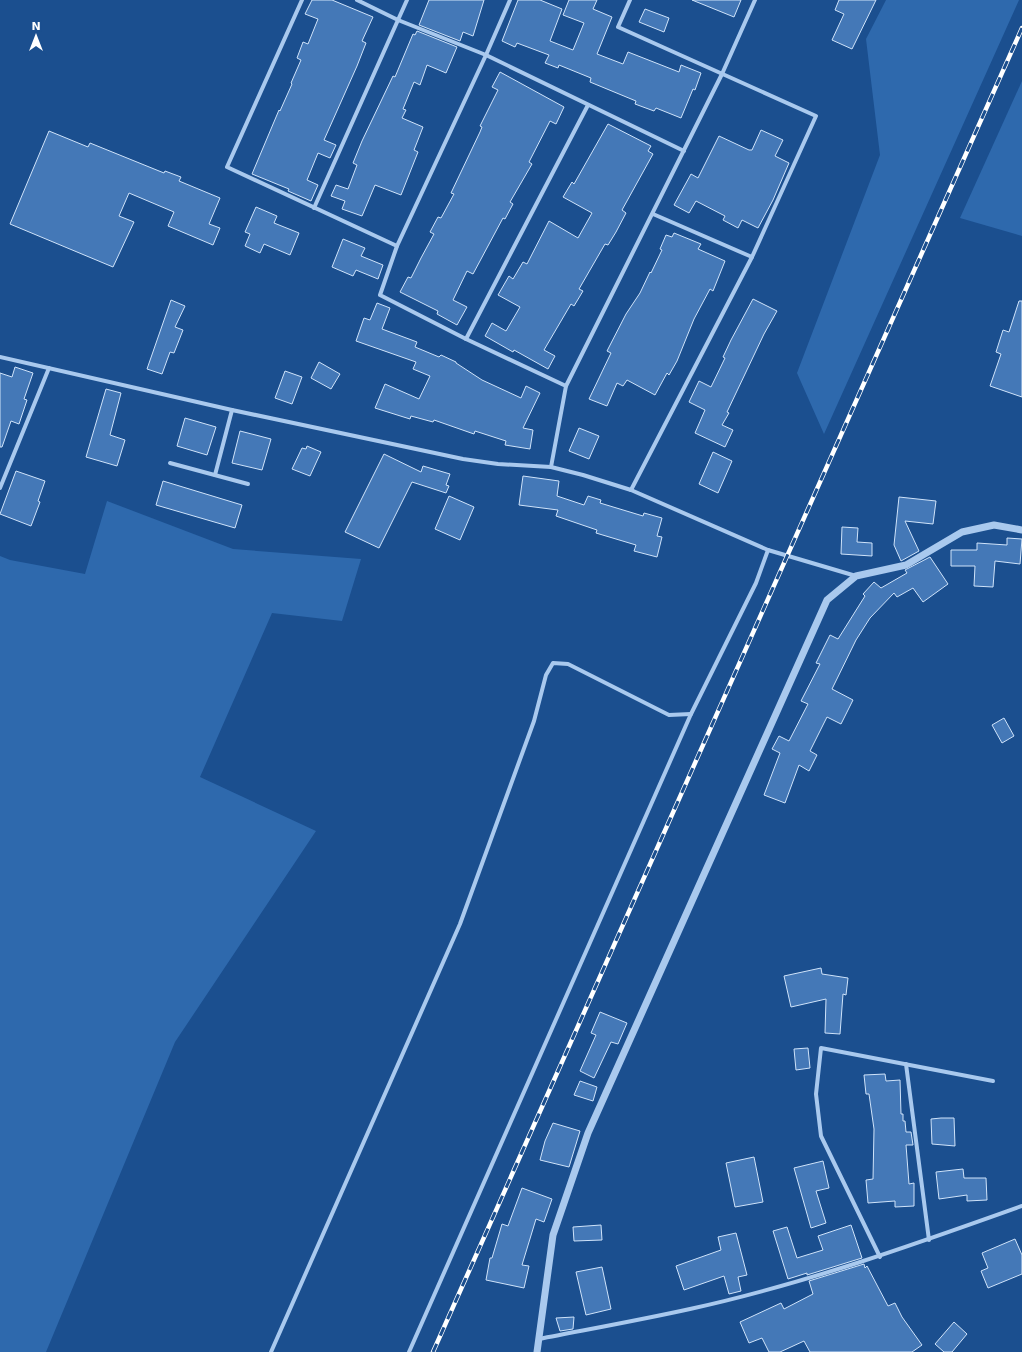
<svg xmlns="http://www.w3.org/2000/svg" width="1022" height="1352" font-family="'DejaVu Sans',sans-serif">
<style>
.green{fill:#2e69ad}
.building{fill:#4478b7;stroke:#cfe3fa}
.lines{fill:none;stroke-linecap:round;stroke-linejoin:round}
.minor{stroke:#a9c9ee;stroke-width:4}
.tertiary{stroke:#a9c9ee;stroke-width:7}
.rail-casing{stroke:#fff;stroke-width:4.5}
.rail{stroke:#1b4f8f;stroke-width:3;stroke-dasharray:9;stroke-linecap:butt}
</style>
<rect width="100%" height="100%" fill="#1b4f8f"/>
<g class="green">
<path d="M 886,0 L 1019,0 L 824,434 L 797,373 L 880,155 L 866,39 Z"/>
<path d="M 1022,81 L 1022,236 L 960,218 Z"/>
<path d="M 107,501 L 233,549 L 361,559 L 342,621 L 272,613 L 200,777 L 316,831 L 175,1042 L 46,1352 L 0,1352 L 0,556 L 10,560 L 85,574 Z"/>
</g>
<g class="building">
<path d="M 312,0 L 332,0 L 373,17 L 362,41 L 366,43 L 357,66 L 324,140 L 336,145 L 330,158 L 318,153 L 307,180 L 318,185 L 311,201 L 288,191 L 289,189 L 252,174 L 279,110 L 280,111 L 292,84 L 291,83 L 301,60 L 297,58 L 303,42 L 308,44 L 318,19 L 305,14 Z"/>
<path d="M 429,0 L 484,0 L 473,36 L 463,32 L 460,41 L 419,25 Z"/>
<path d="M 518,0 L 540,0 L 562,9 L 550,41 L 573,50 L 584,23 L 563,15 L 569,0 L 597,0 L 593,9 L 612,17 L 597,54 L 623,64 L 628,52 L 679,72 L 681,65 L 701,73 L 695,90 L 693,89 L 681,118 L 656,108 L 654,111 L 635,104 L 636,101 L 590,82 L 591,78 L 559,65 L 558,68 L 545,63 L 549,55 L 517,43 L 515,47 L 502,41 Z"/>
<path d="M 692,0 L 741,0 L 734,17 Z"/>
<path d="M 839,0 L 876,0 L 852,49 L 832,40 L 844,14 L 835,10 Z"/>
<path d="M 645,9 L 669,18 L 664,32 L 639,22 Z"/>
<path d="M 417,31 L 457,47 L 446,73 L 427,65 L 420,85 L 414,82 L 403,109 L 406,110 L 402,118 L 423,127 L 414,150 L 418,152 L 401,195 L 375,185 L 362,216 L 342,209 L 345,201 L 331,196 L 336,185 L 348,189 L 357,165 L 353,163 L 362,141 L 393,76 L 395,77 L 413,34 L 415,35 Z"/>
<path d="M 500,72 L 564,107 L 556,124 L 550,121 L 529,162 L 532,164 L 510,202 L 513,204 L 505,219 L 503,218 L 473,274 L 467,271 L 453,300 L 467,307 L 457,325 L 437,314 L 438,311 L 400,292 L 408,277 L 411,278 L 421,258 L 434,234 L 430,232 L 438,217 L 441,218 L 454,194 L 451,193 L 480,132 L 482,127 L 480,126 L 498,90 L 492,87 Z"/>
<path d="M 608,124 L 651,146 L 648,151 L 653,154 L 622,210 L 626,213 L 616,232 L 608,245 L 605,244 L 579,289 L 583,291 L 574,306 L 571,304 L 544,350 L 555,356 L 548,369 L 514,350 L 513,352 L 485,336 L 492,323 L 506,331 L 520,307 L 498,295 L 509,276 L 513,279 L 523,262 L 527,264 L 549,221 L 578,238 L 592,213 L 563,197 L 572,182 L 574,184 Z"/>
<path d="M 761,130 L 783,140 L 775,156 L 789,163 L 773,200 L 758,228 L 742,220 L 738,228 L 723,220 L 725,216 L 696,201 L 689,213 L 674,205 L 691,174 L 698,178 L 719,136 L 749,150 L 752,150 Z"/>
<path d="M 49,131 L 88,147 L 90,143 L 164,173 L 165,171 L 181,177 L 179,181 L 220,198 L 209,224 L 220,228 L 213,245 L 168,226 L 174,212 L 129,193 L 119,216 L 134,222 L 113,267 L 10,224 Z"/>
<path d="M 256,207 L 277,216 L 274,223 L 299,233 L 290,255 L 264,244 L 260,253 L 245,246 L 250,234 L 245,232 Z"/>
<path d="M 674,233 L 701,244 L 698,249 L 725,261 L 713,291 L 710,289 L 694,319 L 677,361 L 669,375 L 667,373 L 655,395 L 627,380 L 623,386 L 617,383 L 607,406 L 589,399 L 611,353 L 607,351 L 626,314 L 640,293 L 650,272 L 651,273 L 662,250 L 660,249 L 666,235 L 672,237 Z"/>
<path d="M 343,239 L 365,248 L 361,256 L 383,265 L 378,279 L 356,270 L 353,276 L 332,267 Z"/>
<path d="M 753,299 L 777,311 L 764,334 L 727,412 L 729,413 L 722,425 L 733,430 L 725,447 L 695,433 L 705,410 L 689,402 L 699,381 L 711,387 L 725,358 L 723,357 L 731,340 Z"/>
<path d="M 171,300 L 185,306 L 175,327 L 183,330 L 174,353 L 170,352 L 162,374 L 147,369 Z"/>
<path d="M 1019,301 L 1022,301 L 1022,397 L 990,386 L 1001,354 L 996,352 L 1003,330 L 1009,332 Z"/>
<path d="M 377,303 L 390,308 L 382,329 L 417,342 L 415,347 L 439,357 L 441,355 L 456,362 L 456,363 L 482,380 L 521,398 L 526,386 L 540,393 L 523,428 L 533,430 L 530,449 L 505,445 L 506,441 L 475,431 L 474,434 L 434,420 L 433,422 L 411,416 L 410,419 L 375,408 L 385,384 L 419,399 L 430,376 L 413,369 L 416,362 L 356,341 L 364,318 L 370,320 Z"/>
<path d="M 319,362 L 340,374 L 331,389 L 311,378 Z"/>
<path d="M 15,367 L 33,373 L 24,399 L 27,400 L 19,424 L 11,421 L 2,447 L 0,447 L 0,373 L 12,377 Z"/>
<path d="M 285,371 L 302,377 L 292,404 L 275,398 Z"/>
<path d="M 106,389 L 121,393 L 110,435 L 125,440 L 117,466 L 86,457 Z"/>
<path d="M 185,418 L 216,427 L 207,455 L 177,446 Z"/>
<path d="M 579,428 L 599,436 L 589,459 L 569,451 Z"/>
<path d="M 240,431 L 271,439 L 262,470 L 232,463 Z"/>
<path d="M 307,446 L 321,452 L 310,476 L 292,469 L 302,448 L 306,449 Z"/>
<path d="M 713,452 L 732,461 L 718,493 L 699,484 Z"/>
<path d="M 384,454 L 421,472 L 423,466 L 450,474 L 446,485 L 449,486 L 446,493 L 412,482 L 379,548 L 345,532 Z"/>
<path d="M 16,471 L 45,481 L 38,501 L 40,502 L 31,526 L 0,514 Z"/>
<path d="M 523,476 L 559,481 L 557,496 L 584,505 L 588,496 L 601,500 L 600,503 L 643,516 L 644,513 L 662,518 L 657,536 L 662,537 L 657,557 L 634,551 L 636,545 L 596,533 L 597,530 L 556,516 L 558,510 L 519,505 Z"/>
<path d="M 163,481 L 242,505 L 235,528 L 156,505 Z"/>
<path d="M 449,496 L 474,507 L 460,540 L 435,529 Z"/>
<path d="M 899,497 L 936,501 L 933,524 L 905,521 L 919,551 L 901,561 L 894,545 Z"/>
<path d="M 842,527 L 858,528 L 857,542 L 872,543 L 872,556 L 841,554 Z"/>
<path d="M 1007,538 L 1022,539 L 1020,564 L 995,561 L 993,587 L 974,586 L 975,566 L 951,566 L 951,550 L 977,550 L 977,543 L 1007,545 Z"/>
<path d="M 930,557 L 948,584 L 923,602 L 913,588 L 897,597 L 894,593 L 870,618 L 856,640 L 832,689 L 853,700 L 841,724 L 827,717 L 810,751 L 817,755 L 809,771 L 799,765 L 785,803 L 764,795 L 780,753 L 772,749 L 779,736 L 789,741 L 808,704 L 801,701 L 820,664 L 816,663 L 830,635 L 838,639 L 865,596 L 863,594 L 874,582 L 881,588 L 907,573 L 905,570 Z"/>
<path d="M 1004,718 L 1014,736 L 1002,743 L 992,725 Z"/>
<path d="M 821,968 L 822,974 L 848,978 L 846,995 L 843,994 L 840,1034 L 825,1033 L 826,999 L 791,1007 L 784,976 Z"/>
<path d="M 600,1012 L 627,1023 L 618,1044 L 611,1042 L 594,1078 L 580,1071 L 596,1035 L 591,1033 Z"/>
<path d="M 808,1048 L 810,1068 L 796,1070 L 794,1049 Z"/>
<path d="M 885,1074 L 886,1081 L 900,1080 L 901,1114 L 903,1114 L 903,1121 L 905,1121 L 906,1132 L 911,1132 L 913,1145 L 906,1145 L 909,1184 L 914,1183 L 914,1206 L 895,1207 L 895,1201 L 868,1203 L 866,1180 L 873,1179 L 874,1129 L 869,1094 L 866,1094 L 864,1075 Z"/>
<path d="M 580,1081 L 597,1087 L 593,1101 L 574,1095 Z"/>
<path d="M 941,1118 L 954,1118 L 955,1146 L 932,1144 L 931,1119 Z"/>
<path d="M 553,1123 L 580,1131 L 569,1167 L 540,1160 L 545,1141 Z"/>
<path d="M 754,1157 L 763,1202 L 735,1207 L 726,1163 Z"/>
<path d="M 823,1161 L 829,1188 L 816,1191 L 826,1223 L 811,1228 L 794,1168 Z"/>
<path d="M 963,1169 L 964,1178 L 986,1178 L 987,1200 L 967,1201 L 967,1195 L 939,1199 L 936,1172 Z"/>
<path d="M 522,1188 L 552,1199 L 544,1222 L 536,1219 L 522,1265 L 529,1266 L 524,1288 L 486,1280 L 490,1258 L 492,1258 L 502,1224 L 508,1226 Z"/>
<path d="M 601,1225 L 602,1240 L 574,1241 L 573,1227 Z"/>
<path d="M 851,1225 L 862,1258 L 807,1275 L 807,1273 L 788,1279 L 773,1231 L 787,1227 L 797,1258 L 823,1250 L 818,1236 Z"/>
<path d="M 736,1233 L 747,1275 L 738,1277 L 741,1291 L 729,1294 L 724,1276 L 684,1290 L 676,1266 L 721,1250 L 718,1237 Z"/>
<path d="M 1015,1239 L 1022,1255 L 1022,1274 L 988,1288 L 981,1271 L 988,1268 L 982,1253 Z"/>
<path d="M 864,1264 L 865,1268 L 867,1266 L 888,1306 L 895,1303 L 902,1317 L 922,1345 L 912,1352 L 810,1352 L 804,1341 L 780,1352 L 769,1352 L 762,1338 L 749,1343 L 740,1322 L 781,1303 L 784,1309 L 813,1294 L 809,1281 Z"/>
<path d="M 602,1267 L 611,1309 L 586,1315 L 576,1272 Z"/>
<path d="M 574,1317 L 573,1329 L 560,1331 L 556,1318 Z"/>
<path d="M 954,1322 L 967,1334 L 952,1352 L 944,1352 L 935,1344 Z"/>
</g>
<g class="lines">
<g class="minor">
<path d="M 302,0 L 227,167 L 397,246 L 486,55 L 684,151"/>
<path d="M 407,0 L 398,20 L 486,55 L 510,0"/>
<path d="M 630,0 L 618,27 L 816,116 L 752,257 L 631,490"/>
<path d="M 314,208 L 398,20 L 357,0"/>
<path d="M 653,214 L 752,257"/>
<path d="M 397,246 L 380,295 L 466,339 L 566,386"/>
<path d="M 466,339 L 588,105"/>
<path d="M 0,357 L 232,410 L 463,459 L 498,464 L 551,467 L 583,475 L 631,490 L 768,550 L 856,576"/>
<path d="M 170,463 L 248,484"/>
<path d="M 551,467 L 566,386 L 722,74 L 755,0"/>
<path d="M 215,475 L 232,410"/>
<path d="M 0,488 L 49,368"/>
<path d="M 906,1064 L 929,1240"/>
<path d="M 880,1257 L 821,1136 L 816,1094 L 821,1048 L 993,1081"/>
<path d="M 539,1339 C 590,1329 640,1320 690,1309 C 804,1284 913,1245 1022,1206"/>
<path d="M 271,1352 L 460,924 L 534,721 L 546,675 L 553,663 L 568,664 L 669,715 L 691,714"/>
<path d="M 409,1352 L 691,714 L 756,583 L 768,550"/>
</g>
<path class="tertiary" d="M 537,1352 L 553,1235 L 588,1133 L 827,600 L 856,576 L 906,565 L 962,532 L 994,525 L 1022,530"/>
<defs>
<path id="rail" d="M 433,1352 L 1022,28"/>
</defs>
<use href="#rail" class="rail-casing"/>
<use href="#rail" class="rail"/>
</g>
<g transform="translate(36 36)" stroke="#1b4f8f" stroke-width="3" paint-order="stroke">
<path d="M0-3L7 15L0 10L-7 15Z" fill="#ffffff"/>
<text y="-6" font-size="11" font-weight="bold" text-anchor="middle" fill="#ffffff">N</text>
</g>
</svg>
